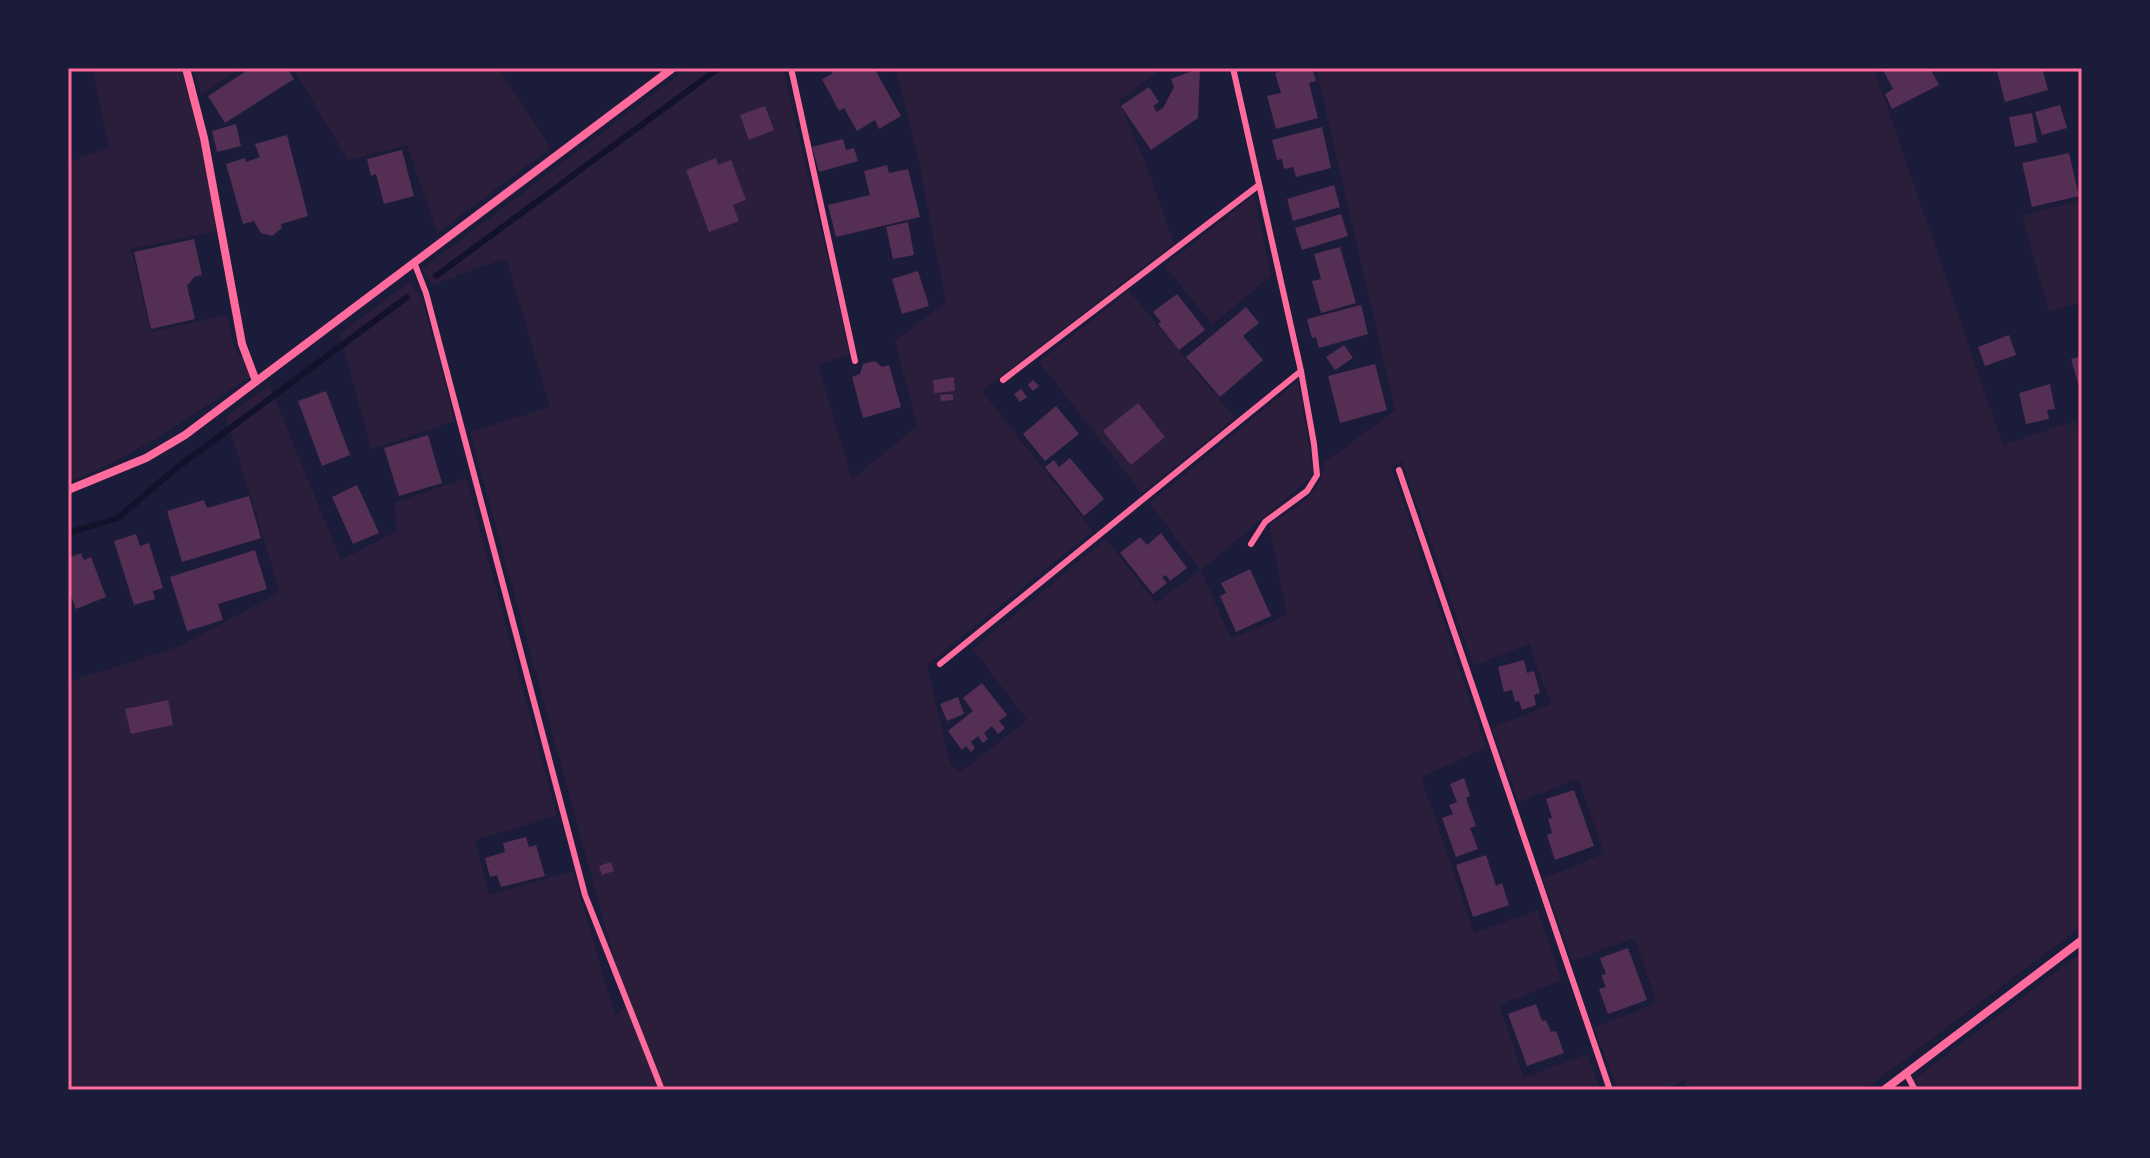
<svg xmlns="http://www.w3.org/2000/svg" width="2150" height="1158" font-family="'IBM Plex Serif',serif">
<style>
.green{fill:#2a1e3b}
.lines{fill:none;stroke-linecap:round;stroke-linejoin:round}
.stream{stroke:#12122b;stroke-width:6}
.building{fill:#542f53}
.service{stroke:#ff6b9d;stroke-width:6}
.minor{stroke:#ff6b9d;stroke-width:8}
.neatline{fill:none;stroke:#ff6b9d;stroke-width:3}
</style>
<rect width="100%" height="100%" fill="#1b1b3a"/>
<g class="green">
<path d="M 92,68 L 182,68 L 203,142 L 217,231 L 131,249 L 151,332 L 227,315 L 235,350 L 247,363 L 250,377 C 191,416 135,457 68,482 L 68,162 L 109,148 Z"/>
<path d="M 194,68 L 241,68 L 201,94 Z"/>
<path d="M 293,68 L 499,68 L 551,148 L 437,233 L 407,145 L 348,160 Z"/>
<path d="M 688,68 L 783,68 L 850,354 L 818,365 L 852,479 L 917,426 L 895,341 L 946,302 L 917,153 L 895,68 L 1162,68 L 1119,101 L 1146,164 L 1174,243 L 982,391 L 1093,531 L 927,665 L 950,762 L 959,773 L 1027,720 L 973,649 L 1106,539 L 1156,603 L 1200,570 L 1150,503 L 1298,381 L 1313,470 L 1309,479 L 1201,570 L 1231,639 L 1287,615 L 1269,525 C 1294,507 1322,497 1324,463 L 1395,410 L 1316,68 L 1874,68 L 2003,445 L 2075,421 L 2082,444 L 2082,926 L 1864,1090 L 1687,1090 L 1684,1081 L 1662,1090 L 1618,1090 L 1594,1028 L 1657,1003 L 1634,938 L 1572,961 L 1543,879 L 1604,853 L 1578,779 L 1519,802 L 1492,728 L 1551,704 L 1529,644 L 1474,666 L 1402,461 L 1391,466 L 1486,748 L 1421,777 L 1474,933 L 1537,910 L 1562,980 L 1499,1005 L 1524,1078 L 1587,1054 L 1600,1090 L 68,1090 L 68,682 L 180,646 L 280,592 L 226,417 L 269,385 L 341,560 L 397,531 L 394,503 L 466,478 L 557,816 L 475,840 L 489,895 L 573,871 L 615,1015 L 627,1006 L 470,432 L 550,407 L 506,258 L 432,285 L 422,269 Z"/>
<path d="M 1254,195 L 1271,276 L 1212,324 L 1165,266 Z"/>
<path d="M 2082,199 L 2082,302 L 2049,312 L 2022,216 Z"/>
<path d="M 410,282 L 422,298 L 455,421 L 371,449 L 340,334 Z"/>
<path d="M 1129,291 L 1235,418 L 1142,493 L 1039,362 Z"/>
<path d="M 2082,952 L 2082,1090 L 1900,1090 Z"/>
</g>
<g class="lines">
<g class="stream">
<path d="M 436,276 L 719,68"/>
<path d="M 68,533 L 118,518 L 175,469 L 407,297"/>
</g>
</g>
<g class="building">
<path d="M 251,68 L 287,68 L 294,79 L 225,123 L 208,96 Z"/>
<path d="M 830,68 L 874,68 L 901,116 L 879,129 L 875,120 L 857,131 L 844,108 L 839,111 L 822,79 L 832,74 Z"/>
<path d="M 1200,68 L 1198,118 L 1151,150 L 1121,106 L 1149,87 L 1159,102 L 1153,106 L 1157,112 L 1163,108 L 1174,87 L 1171,79 Z"/>
<path d="M 1294,68 L 1312,68 L 1316,81 L 1309,83 L 1318,118 L 1276,129 L 1267,96 L 1281,93 L 1275,73 Z"/>
<path d="M 1882,68 L 1930,68 L 1939,85 L 1892,109 L 1885,94 L 1893,89 Z"/>
<path d="M 2008,68 L 2042,68 L 2048,90 L 2005,102 L 1997,71 Z"/>
<path d="M 2060,105 L 2067,128 L 2042,135 L 2035,112 Z"/>
<path d="M 765,106 L 774,130 L 749,140 L 740,115 Z"/>
<path d="M 2032,113 L 2037,142 L 2015,147 L 2009,117 Z"/>
<path d="M 236,124 L 241,146 L 217,152 L 212,131 Z"/>
<path d="M 1322,127 L 1331,168 L 1296,177 L 1293,167 L 1284,169 L 1282,159 L 1277,160 L 1272,140 Z"/>
<path d="M 287,135 L 308,216 L 281,224 L 282,228 L 272,236 L 261,233 L 254,221 L 243,224 L 226,164 L 245,158 L 246,162 L 260,157 L 255,144 Z"/>
<path d="M 843,139 L 846,150 L 854,148 L 858,161 L 819,172 L 812,147 Z"/>
<path d="M 402,150 L 414,196 L 384,204 L 376,174 L 371,176 L 367,159 Z"/>
<path d="M 2069,153 L 2079,196 L 2032,207 L 2022,163 Z"/>
<path d="M 716,158 L 718,165 L 731,160 L 746,200 L 733,205 L 739,221 L 709,232 L 686,170 Z"/>
<path d="M 887,165 L 889,173 L 908,169 L 920,217 L 836,237 L 828,205 L 870,195 L 864,171 Z"/>
<path d="M 1334,185 L 1340,207 L 1293,221 L 1287,199 Z"/>
<path d="M 1341,214 L 1348,236 L 1302,250 L 1295,228 Z"/>
<path d="M 908,222 L 914,255 L 893,259 L 886,227 Z"/>
<path d="M 194,239 L 202,275 L 194,277 L 187,286 L 195,319 L 151,329 L 134,252 Z"/>
<path d="M 1340,247 L 1356,303 L 1321,313 L 1312,281 L 1321,279 L 1314,254 Z"/>
<path d="M 918,271 L 929,306 L 902,314 L 892,279 Z"/>
<path d="M 1177,294 L 1205,330 L 1179,350 L 1158,324 L 1161,322 L 1153,312 Z"/>
<path d="M 1361,305 L 1368,334 L 1319,348 L 1316,337 L 1312,338 L 1307,319 Z"/>
<path d="M 1246,307 L 1259,323 L 1243,336 L 1263,360 L 1220,397 L 1186,357 Z"/>
<path d="M 2009,335 L 2016,355 L 1985,366 L 1978,347 Z"/>
<path d="M 1344,345 L 1353,358 L 1335,370 L 1326,357 Z"/>
<path d="M 2082,356 L 2082,393 L 2081,393 L 2071,359 Z"/>
<path d="M 875,361 L 882,367 L 889,365 L 901,407 L 863,418 L 852,377 L 860,374 L 863,364 Z"/>
<path d="M 1375,364 L 1387,410 L 1340,423 L 1328,376 Z"/>
<path d="M 954,377 L 955,391 L 934,393 L 933,380 Z"/>
<path d="M 1033,380 L 1039,386 L 1033,391 L 1028,385 Z"/>
<path d="M 2050,384 L 2055,409 L 2047,410 L 2049,419 L 2026,424 L 2019,393 Z"/>
<path d="M 1021,389 L 1027,397 L 1020,402 L 1014,394 Z"/>
<path d="M 326,391 L 350,455 L 322,466 L 298,401 Z"/>
<path d="M 953,394 L 953,400 L 941,401 L 940,395 Z"/>
<path d="M 1138,403 L 1165,437 L 1131,465 L 1103,431 Z"/>
<path d="M 1056,406 L 1079,434 L 1045,461 L 1023,434 Z"/>
<path d="M 428,435 L 442,483 L 399,496 L 384,448 Z"/>
<path d="M 1070,458 L 1104,499 L 1084,516 L 1045,467 L 1054,460 L 1059,467 Z"/>
<path d="M 357,485 L 379,533 L 353,544 L 332,497 Z"/>
<path d="M 249,496 L 261,538 L 182,562 L 167,511 L 204,500 L 207,508 Z"/>
<path d="M 1161,533 L 1187,568 L 1170,581 L 1166,575 L 1162,577 L 1167,583 L 1153,594 L 1120,553 L 1140,537 L 1147,545 Z"/>
<path d="M 136,534 L 140,546 L 149,543 L 163,588 L 153,591 L 155,599 L 134,605 L 114,541 Z"/>
<path d="M 255,550 L 267,589 L 218,604 L 223,620 L 187,631 L 170,577 Z"/>
<path d="M 81,553 L 84,560 L 91,557 L 106,597 L 76,609 L 68,588 L 68,558 Z"/>
<path d="M 1250,569 L 1271,616 L 1236,632 L 1220,596 L 1226,593 L 1221,583 Z"/>
<path d="M 1524,660 L 1527,673 L 1534,671 L 1540,693 L 1534,695 L 1536,705 L 1522,710 L 1519,701 L 1515,702 L 1512,690 L 1504,692 L 1498,667 Z"/>
<path d="M 982,683 L 1007,715 L 999,721 L 1005,728 L 998,734 L 992,726 L 984,733 L 988,739 L 983,743 L 978,736 L 971,742 L 975,748 L 971,752 L 966,746 L 962,750 L 948,731 L 973,711 L 963,698 Z"/>
<path d="M 958,697 L 964,714 L 947,721 L 940,704 Z"/>
<path d="M 168,700 L 173,725 L 131,734 L 125,709 Z"/>
<path d="M 1464,778 L 1470,796 L 1466,798 L 1476,826 L 1470,828 L 1478,849 L 1456,857 L 1442,818 L 1453,814 L 1449,805 L 1457,802 L 1450,784 Z"/>
<path d="M 1574,790 L 1594,846 L 1555,860 L 1547,835 L 1552,833 L 1548,819 L 1552,818 L 1546,799 Z"/>
<path d="M 526,837 L 529,847 L 536,845 L 545,876 L 501,887 L 497,875 L 490,877 L 485,858 L 505,852 L 503,843 Z"/>
<path d="M 1486,855 L 1496,886 L 1502,883 L 1509,905 L 1473,917 L 1456,865 Z"/>
<path d="M 611,862 L 614,871 L 602,875 L 599,866 Z"/>
<path d="M 1628,948 L 1647,1000 L 1608,1014 L 1599,989 L 1606,987 L 1601,975 L 1606,974 L 1600,958 Z"/>
<path d="M 1536,1004 L 1542,1021 L 1546,1020 L 1551,1032 L 1556,1031 L 1564,1053 L 1527,1066 L 1508,1014 Z"/>
</g>
<g class="lines">
<g class="service">
<path d="M 791,68 L 855,361"/>
<path d="M 1233,68 L 1301,371 L 1314,444 L 1317,475 L 1307,491 L 1265,522 L 1251,544"/>
<path d="M 414,262 L 426,293 L 585,895 L 662,1090"/>
<path d="M 1003,380 L 1259,185"/>
<path d="M 1399,470 L 1610,1090"/>
<path d="M 940,664 L 1301,371"/>
<path d="M 1906,1073 L 1915,1090"/>
</g>
<g class="minor">
<path d="M 186,68 L 204,138 L 242,344 L 256,381"/>
<path d="M 68,490 L 146,458 L 185,435 L 673,68"/>
<path d="M 1884,1090 L 2082,940"/>
</g>
</g>
<rect width="2150" height="1158" fill="none" stroke="#1b1b3a" stroke-width="140"/>
<rect x="70" y="70" width="2010" height="1018" class="neatline"/>
</svg>
